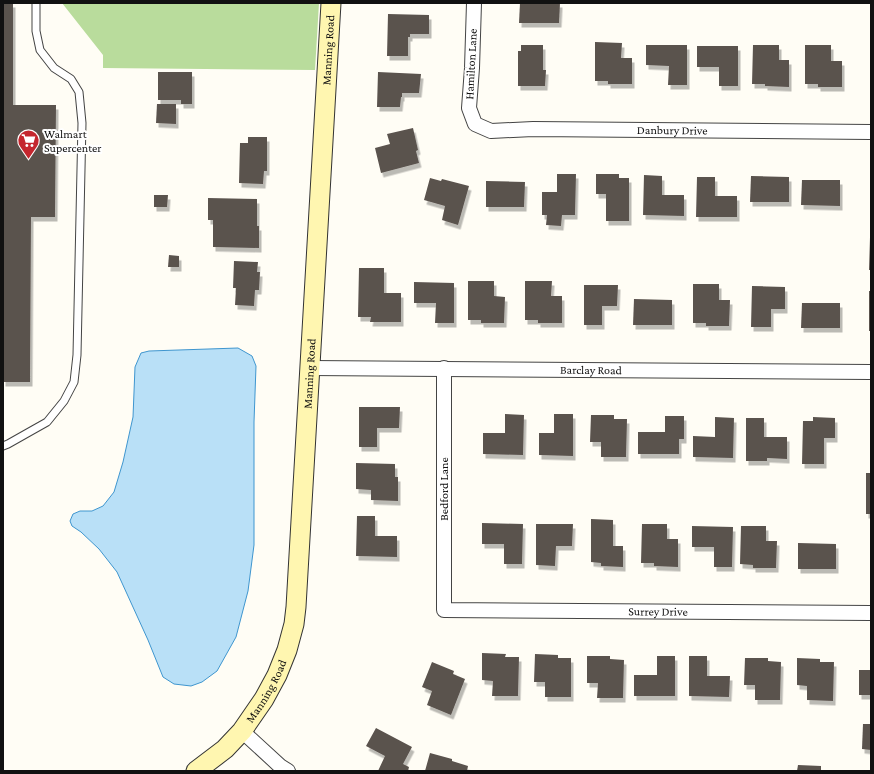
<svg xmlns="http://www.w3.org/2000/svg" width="874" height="774" font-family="'Crimson Pro',serif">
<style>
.forest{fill:#b9dc9c}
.water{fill:#b9e0f7;stroke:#3f96cf}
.building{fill:#5a524d;filter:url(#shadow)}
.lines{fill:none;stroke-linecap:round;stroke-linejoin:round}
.lane-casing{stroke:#444;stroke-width:9}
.street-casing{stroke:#444;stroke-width:16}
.secondary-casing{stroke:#333;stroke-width:21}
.lane{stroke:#fff;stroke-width:7}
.street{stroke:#fff;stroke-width:14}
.secondary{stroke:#fff6b0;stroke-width:19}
.labels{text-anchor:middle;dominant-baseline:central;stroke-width:4;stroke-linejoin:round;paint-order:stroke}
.street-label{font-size:12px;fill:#111;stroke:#fff}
.poi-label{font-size:12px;fill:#111;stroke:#fff;text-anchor:start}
</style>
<defs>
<filter id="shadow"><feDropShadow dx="2.5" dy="4.5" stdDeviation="0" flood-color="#0004"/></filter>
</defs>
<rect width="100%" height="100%" fill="#fffdf5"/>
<path class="forest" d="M 62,3 L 319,3 L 315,70 L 103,68 L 103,55 Z"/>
<path class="water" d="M 238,348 L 252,356 L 256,366 L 254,422 L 254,545 L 248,591 L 236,637 L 217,671 L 202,682 L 191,686 L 174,684 L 163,677 L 148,640 L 117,572 L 99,549 L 81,532 L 72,526 L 70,521 L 73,514 L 80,511 L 92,511 L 103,506 L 114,492 L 123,462 L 133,417 L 135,367 L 141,353 L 149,351 Z"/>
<g class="building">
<path d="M 3,3 L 13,3 L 13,105 L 56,105 L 55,217 L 31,217 L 30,382 L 3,382 Z"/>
<path d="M 520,3 L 560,3 L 559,23 L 519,23 Z"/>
<path d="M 388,14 L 429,15 L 429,34 L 410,34 L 410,37 L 408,37 L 408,56 L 387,56 Z"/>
<path d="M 595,42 L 622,43 L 621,58 L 632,58 L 632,84 L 608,84 L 608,81 L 595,81 Z"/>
<path d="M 521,45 L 543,45 L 543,70 L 546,70 L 545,86 L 518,86 L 518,51 L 521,51 Z"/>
<path d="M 646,45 L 687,45 L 687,85 L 668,85 L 669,66 L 646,65 Z"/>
<path d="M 753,45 L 779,45 L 779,60 L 789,60 L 789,87 L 765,86 L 765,84 L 752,84 Z"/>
<path d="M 805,45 L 831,45 L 831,61 L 842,61 L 842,87 L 818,87 L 818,84 L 805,84 Z"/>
<path d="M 697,46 L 738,46 L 738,86 L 719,86 L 719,67 L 697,67 Z"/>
<path d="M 158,72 L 192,72 L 192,104 L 181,104 L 181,100 L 158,100 Z"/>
<path d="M 378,72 L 421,74 L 419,93 L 402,93 L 402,97 L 401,97 L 400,107 L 377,107 Z"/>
<path d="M 157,104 L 176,104 L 176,124 L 156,123 Z"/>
<path d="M 413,128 L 418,150 L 416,151 L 419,163 L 381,173 L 375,148 L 390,144 L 387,134 Z"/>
<path d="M 248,137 L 267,137 L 267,171 L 264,171 L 263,184 L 239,183 L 240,143 L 248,143 Z"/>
<path d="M 557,174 L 576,174 L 575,215 L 562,215 L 561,226 L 546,225 L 547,215 L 542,215 L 542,192 L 557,192 Z"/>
<path d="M 596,174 L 619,174 L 619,178 L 629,178 L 629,221 L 606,221 L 606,194 L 596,194 Z"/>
<path d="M 644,175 L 662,176 L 662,195 L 684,195 L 684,216 L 643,215 Z"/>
<path d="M 751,176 L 789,177 L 789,202 L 750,202 Z"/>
<path d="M 697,177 L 715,177 L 715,196 L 737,196 L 737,217 L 696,217 Z"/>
<path d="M 430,178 L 441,181 L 442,179 L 469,186 L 458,225 L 442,220 L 445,206 L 424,200 Z"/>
<path d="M 802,180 L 840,180 L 840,206 L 801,205 Z"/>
<path d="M 486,181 L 525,182 L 524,207 L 486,207 Z"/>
<path d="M 154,195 L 168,195 L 167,207 L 154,207 Z"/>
<path d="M 208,198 L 257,199 L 257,226 L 259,226 L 259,248 L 213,247 L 213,220 L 208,220 Z"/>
<path d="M 870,237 L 871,237 L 871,270 L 869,270 Z"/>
<path d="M 169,255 L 179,256 L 179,267 L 168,267 Z"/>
<path d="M 234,261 L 258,262 L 257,272 L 260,272 L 259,290 L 255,290 L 254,306 L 235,305 L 236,288 L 233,288 Z"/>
<path d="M 359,268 L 384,268 L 384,293 L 401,293 L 401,322 L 370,322 L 371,317 L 358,317 Z"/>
<path d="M 468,281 L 494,281 L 494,296 L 505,297 L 504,323 L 481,323 L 481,320 L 468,320 Z"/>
<path d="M 525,281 L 552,281 L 551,296 L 562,296 L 562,323 L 538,323 L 538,320 L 525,320 Z"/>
<path d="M 414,282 L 454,283 L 454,323 L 435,323 L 436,303 L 414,303 Z"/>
<path d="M 693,284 L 719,284 L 719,300 L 730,300 L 729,326 L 706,326 L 706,323 L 693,323 Z"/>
<path d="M 584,285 L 618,285 L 617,306 L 602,306 L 602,325 L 584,325 Z"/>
<path d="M 752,286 L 785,287 L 785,309 L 771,309 L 771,327 L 751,327 Z"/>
<rect x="869" y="291" width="2" height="40"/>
<path d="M 634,299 L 672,300 L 672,325 L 633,325 Z"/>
<path d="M 802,303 L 840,303 L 840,328 L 801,328 Z"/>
<path d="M 359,407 L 400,407 L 399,428 L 377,428 L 377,447 L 359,447 Z"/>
<path d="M 505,414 L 524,415 L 523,455 L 483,454 L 483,433 L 505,433 Z"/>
<path d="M 554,414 L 573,414 L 573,456 L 539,455 L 539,433 L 554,433 Z"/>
<path d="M 591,415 L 614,415 L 614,419 L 627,419 L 626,457 L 601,457 L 601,442 L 590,442 Z"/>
<path d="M 665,416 L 684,416 L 684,439 L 679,439 L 679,454 L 638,454 L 638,432 L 665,432 Z"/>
<path d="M 715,417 L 734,418 L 733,458 L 693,457 L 693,436 L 715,437 Z"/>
<path d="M 813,417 L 835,418 L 835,438 L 824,438 L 824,464 L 802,464 L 803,421 L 813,421 Z"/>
<path d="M 746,418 L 764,418 L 764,437 L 787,437 L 787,459 L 767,458 L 767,461 L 746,461 Z"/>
<path d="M 356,463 L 395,464 L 395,477 L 398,477 L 398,501 L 371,500 L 371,490 L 356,489 Z"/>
<rect x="866" y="473" width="5" height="41"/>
<path d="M 357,516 L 375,516 L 375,536 L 397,536 L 397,557 L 356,556 Z"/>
<path d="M 591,519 L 613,520 L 613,546 L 623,546 L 623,567 L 601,566 L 601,563 L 591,562 Z"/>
<path d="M 482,523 L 523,524 L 522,564 L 504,564 L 504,544 L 482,544 Z"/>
<path d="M 536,524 L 573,524 L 572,546 L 556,546 L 555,566 L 536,565 Z"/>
<path d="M 642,524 L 667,524 L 667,539 L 678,539 L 678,567 L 654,566 L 654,563 L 641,563 Z"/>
<path d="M 692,526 L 733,527 L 732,567 L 714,567 L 714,547 L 692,547 Z"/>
<path d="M 741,526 L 766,526 L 766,541 L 777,541 L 776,568 L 753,568 L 753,565 L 740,564 Z"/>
<path d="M 798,543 L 836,544 L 836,569 L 798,569 Z"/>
<path d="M 482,653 L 506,654 L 505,657 L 519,657 L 518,696 L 492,696 L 493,681 L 482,680 Z"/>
<path d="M 535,654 L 558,655 L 558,658 L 571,658 L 571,697 L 545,697 L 545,682 L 534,682 Z"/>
<path d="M 587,656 L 610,656 L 610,659 L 624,660 L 623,698 L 597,698 L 598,683 L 587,683 Z"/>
<path d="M 657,656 L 675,656 L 675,696 L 634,696 L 634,675 L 657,675 Z"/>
<path d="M 689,656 L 707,656 L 707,676 L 730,676 L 729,697 L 689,696 Z"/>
<path d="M 745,658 L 768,658 L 768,661 L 781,662 L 780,700 L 755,700 L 755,685 L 744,685 Z"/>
<path d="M 797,658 L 820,659 L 820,662 L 834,662 L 833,701 L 807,700 L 807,686 L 797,685 Z"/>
<path d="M 432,662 L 454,671 L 453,674 L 465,679 L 451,715 L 427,705 L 432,691 L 422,687 Z"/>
<rect x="859" y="670" width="12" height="25"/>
<path d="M 863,724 L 871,724 L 871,750 L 862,749 Z"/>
<path d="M 376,728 L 412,747 L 403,764 L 409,767 L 408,771 L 378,771 L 385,756 L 366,746 Z"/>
<path d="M 430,753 L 452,759 L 452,761 L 468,766 L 467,771 L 425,771 Z"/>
<path d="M 798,765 L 821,766 L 821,771 L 797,771 Z"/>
</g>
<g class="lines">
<defs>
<path id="lane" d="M 3,446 L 8,444 L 31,431 L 47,422 L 64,401 L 74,382 L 77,355 L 82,123 L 79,92 L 71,79 L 54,68 L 40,50 L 36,31 L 36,3"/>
<g id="street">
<path id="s1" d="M 474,3 L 472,68 L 469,108 L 475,124 L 491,131 L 533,129 L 871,132"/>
<path id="s2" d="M 310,368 L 871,372"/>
<path id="s3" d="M 444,368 L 444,610 L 871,613"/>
<path d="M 242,731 L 280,766 L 288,771"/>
</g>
<g id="secondary">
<path id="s4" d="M 196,771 L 225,749 L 242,731 L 264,699 L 277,675 L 287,650 L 294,624 L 296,607 L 331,3"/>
</g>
</defs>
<use href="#lane" class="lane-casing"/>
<use href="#street" class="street-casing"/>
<use href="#secondary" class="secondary-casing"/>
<use href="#lane" class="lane"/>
<use href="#street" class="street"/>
<use href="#secondary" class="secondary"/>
</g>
<defs>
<symbol id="supermarket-pin" viewBox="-11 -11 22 30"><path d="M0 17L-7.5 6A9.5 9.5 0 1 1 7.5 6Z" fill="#c4262e" stroke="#fff"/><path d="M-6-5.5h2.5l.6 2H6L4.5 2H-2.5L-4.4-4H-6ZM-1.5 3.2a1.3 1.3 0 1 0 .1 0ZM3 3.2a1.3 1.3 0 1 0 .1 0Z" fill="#fff"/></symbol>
</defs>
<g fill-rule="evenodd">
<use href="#supermarket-pin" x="16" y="128" width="25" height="34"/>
</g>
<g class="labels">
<g class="street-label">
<text stroke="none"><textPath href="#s4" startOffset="756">Manning Road</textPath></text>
<text transform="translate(471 64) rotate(-87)">Hamilton Lane</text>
<text stroke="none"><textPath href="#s1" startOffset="321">Danbury Drive</textPath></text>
<text stroke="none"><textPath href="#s2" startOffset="281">Barclay Road</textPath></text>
<text stroke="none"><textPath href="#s4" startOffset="432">Manning Road</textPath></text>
<text transform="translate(444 489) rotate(-90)">Bedford Lane</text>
<text stroke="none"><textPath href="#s3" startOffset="456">Surrey Drive</textPath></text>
<text stroke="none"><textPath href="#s4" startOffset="108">Manning Road</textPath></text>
</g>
<g class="poi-label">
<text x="44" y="134">Walmart<tspan x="44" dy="14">Supercenter</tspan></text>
</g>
</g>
<rect width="874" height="774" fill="none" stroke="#111111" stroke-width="8"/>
</svg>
